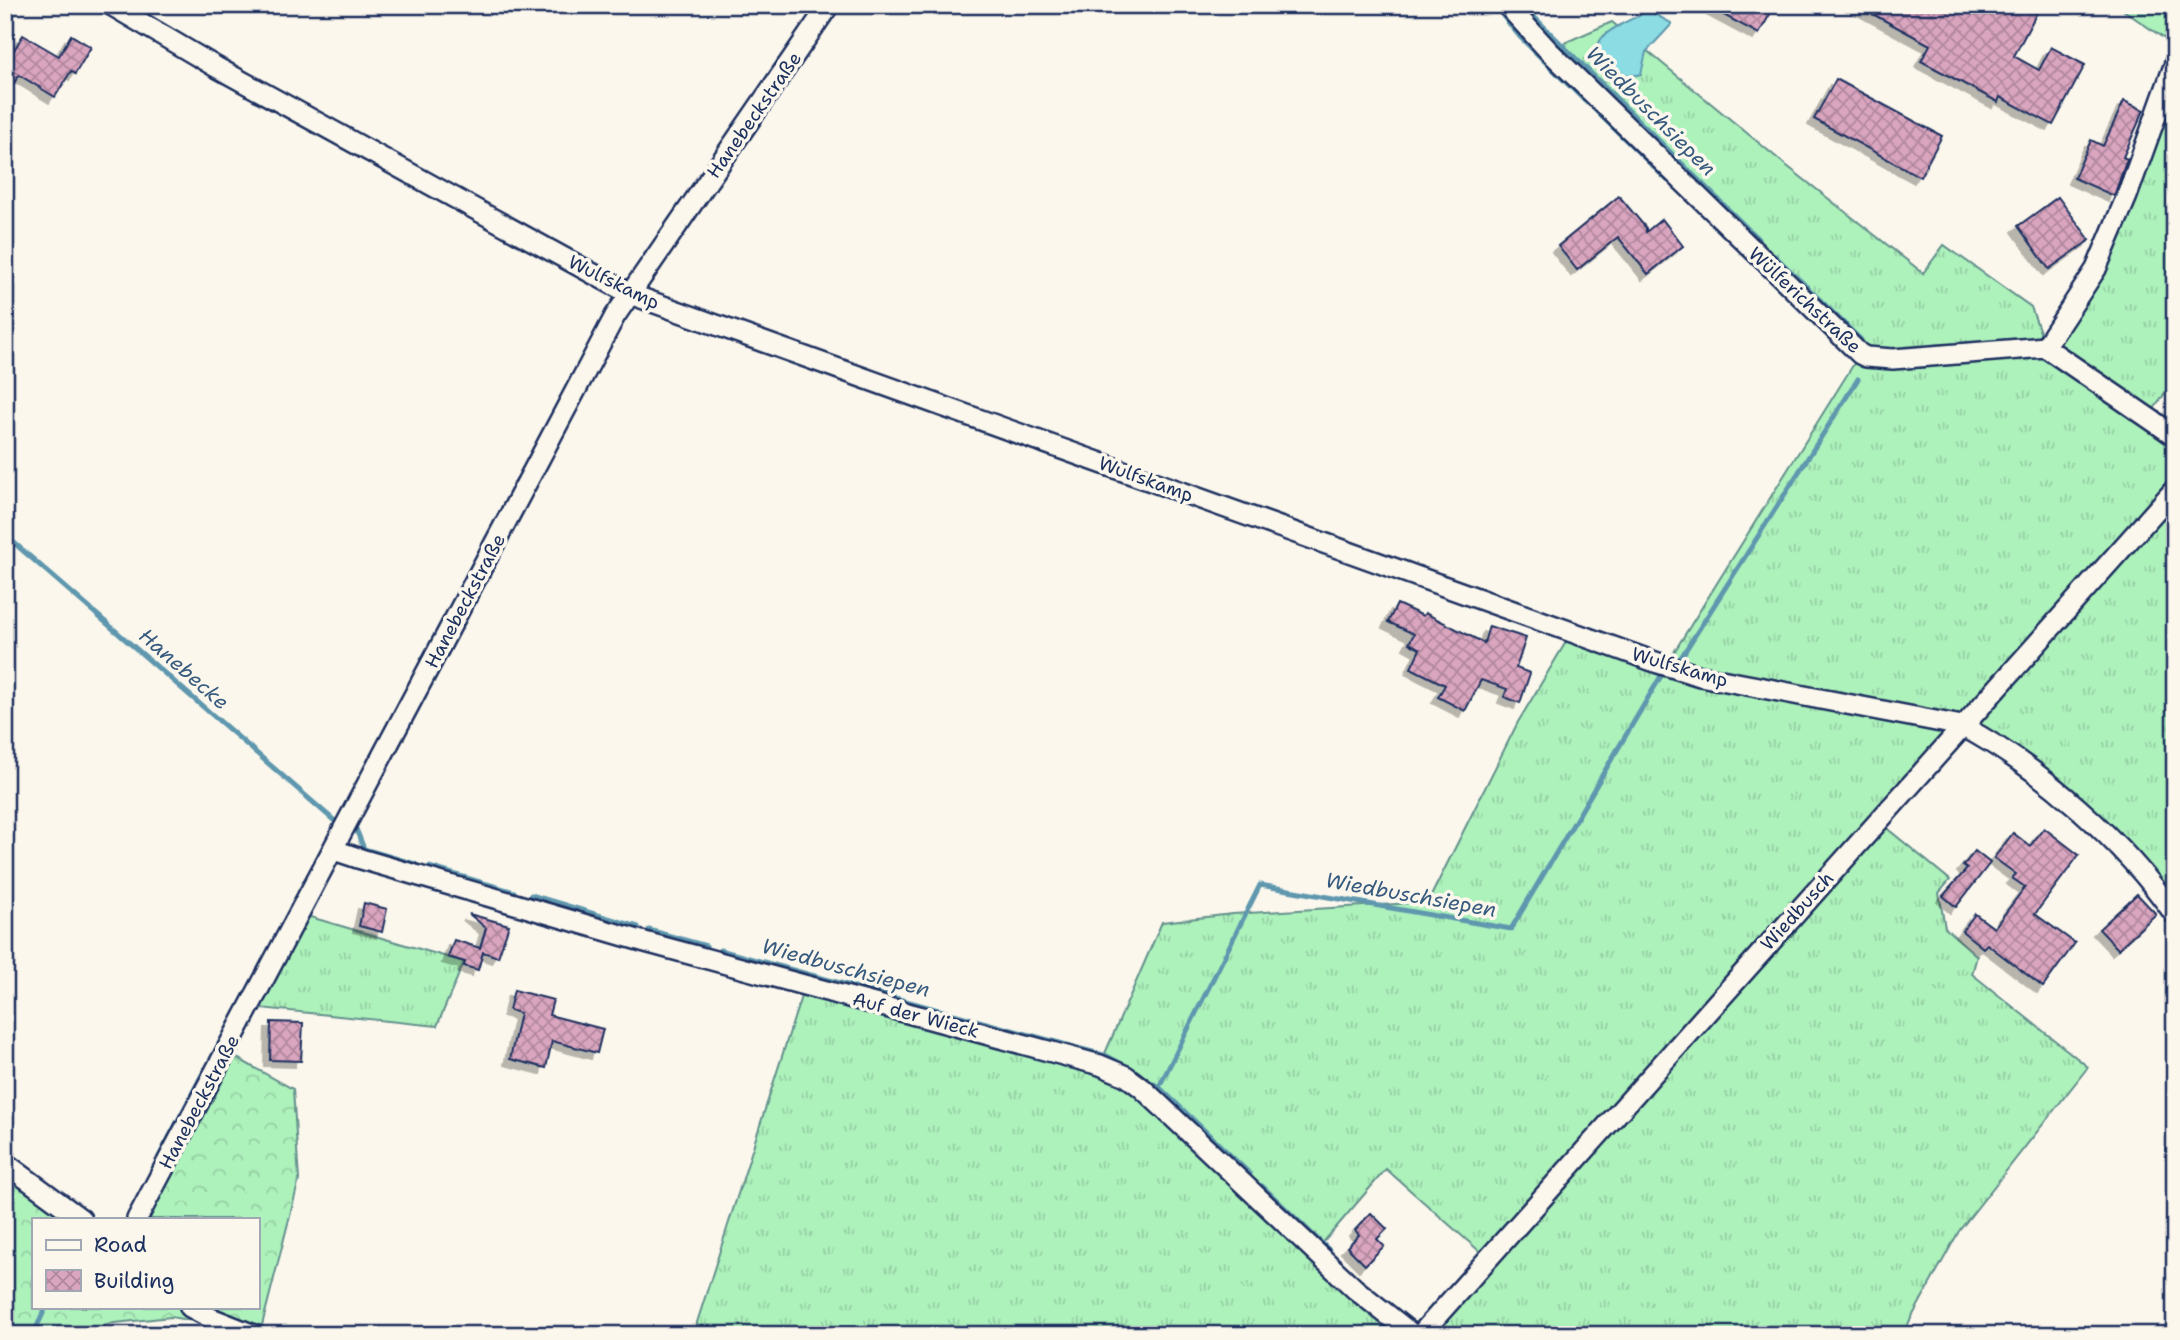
<svg xmlns="http://www.w3.org/2000/svg" width="2180" height="1340" font-family="'Shantell Sans',sans-serif">
<style>
.grass{fill:url(#grass-tufts);stroke:#64908c;stroke-width:2}
.forest{fill:url(#forest-crowns);stroke:#64908c;stroke-width:2}
.water{fill:#8bdce3;stroke:#5e97ae;stroke-width:2}
.lines{fill:none;stroke-linecap:round;stroke-linejoin:round}
.stream{stroke:#5e97ae;stroke-width:5}
.building{fill:url(#building-cross-hatch);stroke:#1b2f5e;stroke-width:2;filter:url(#shadow)}
.minor-casing{stroke:#1b2f5e;stroke-width:24}
.minor{stroke:#fbf7ec;stroke-width:19}
.labels{text-anchor:middle;dominant-baseline:central;stroke-width:7;stroke-linejoin:round;paint-order:stroke}
.street-label{font-size:19px;fill:#1b2f5e;stroke:#fbf7ec}
.water-label{font-size:21px;font-style:italic;fill:#375a7f;stroke:#fbf7ec}
</style>
<defs>
<pattern id="grass-tufts" width="24" height="20" patternUnits="userSpaceOnUse" patternTransform="scale(1.75)"><rect width="24" height="20" fill="#adf1bb"/><path d="M3 7l-1-3M5 7V3M7 7l1-3M15 17l-1-3M17 17v-4M19 17l1-3" fill="none" stroke="#94cfa3"/></pattern>
<pattern id="forest-crowns" width="20" height="18" patternUnits="userSpaceOnUse" patternTransform="scale(1.75)"><rect width="20" height="18" fill="#adf1bb"/><path d="M2 6a3 3 0 1 1 6 0M12 15a3 3 0 1 1 6 0" fill="none" stroke="#94cfa3"/></pattern>
<pattern id="building-cross-hatch" width="8" height="8" patternUnits="userSpaceOnUse" patternTransform="scale(1.75)"><rect width="8" height="8" fill="#daa5be"/><path d="M0 0l8 8M0 8l8-8" fill="none" stroke="#b0879e"/></pattern>
<filter id="shadow"><feDropShadow dx="-6" dy="6" stdDeviation="0" flood-color="#0004"/></filter>
</defs>
<rect width="100%" height="100%" fill="#fbf7ec"/>
<filter id="ink" filterUnits="userSpaceOnUse"><feTurbulence type="fractalNoise" baseFrequency=".0143" numOctaves="2"/><feDisplacementMap in="SourceGraphic" scale="14" xChannelSelector="R" yChannelSelector="G"/><feConvolveMatrix kernelMatrix="1 2 1 2 8 2 1 2 1" color-interpolation-filters="sRGB"/></filter>
<g filter="url(#ink)">
<g class="grass">
<path d="M 2116,5 L 2175,5 L 2175,46 Z"/>
<path d="M 1612,22 L 1787,166 L 1923,273 L 1944,245 L 2031,307 L 2045,346 L 2096,269 L 2175,63 L 2175,379 L 2142,426 L 2175,450 L 2175,907 L 2029,763 L 1967,713 L 1878,821 L 1950,880 L 1939,893 L 1945,928 L 1977,956 L 1972,974 L 2088,1067 L 1959,1231 L 1902,1335 L 1420,1335 L 1486,1257 L 1386,1169 L 1315,1252 L 1413,1335 L 693,1335 L 805,984 L 1100,1065 L 1162,922 L 1233,914 L 1428,902 L 1518,722 L 1569,637 L 1669,660 L 1860,354 L 1548,50 Z"/>
<path d="M 300,914 L 464,962 L 437,1026 L 250,1007 Z"/>
</g>
<path class="forest" d="M 226,1052 L 293,1089 L 299,1180 L 260,1333 L 171,1317 L 106,1324 L 98,1335 L 5,1335 L 5,1194 L 19,1173 L 81,1219 L 33,1219 L 33,1307 L 257,1307 L 257,1219 L 137,1219 Z"/>
<path class="water" d="M 1649,11 L 1671,23 L 1671,25 L 1646,52 L 1641,74 C 1622,81 1588,57 1601,39 C 1609,28 1636,17 1649,11 Z"/>
<g class="lines">
<g class="stream">
<path d="M 1494,5 L 1520,37 L 1587,103"/>
<path d="M 1522,5 L 1758,239"/>
<path d="M 1594,109 L 1667,180"/>
<path d="M 1775,256 L 1861,340"/>
<path d="M 5,535 L 337,823 L 336,826"/>
<path d="M 1680,659 L 1858,379"/>
<path d="M 356,829 L 364,849 L 415,864"/>
<path d="M 429,867 L 514,892"/>
<path d="M 531,895 L 638,927"/>
<path d="M 649,930 L 706,946"/>
<path d="M 720,950 L 1107,1056 L 1123,1065"/>
<path d="M 1143,1078 L 1159,1087 L 1250,1174"/>
<path d="M 1159,1087 L 1260,885 L 1511,929 L 1661,676"/>
<path d="M 159,1157 L 205,1069"/>
<path d="M 1262,1186 L 1329,1250"/>
<path d="M 33,1335 L 46,1307"/>
</g>
</g>
<g class="building">
<path d="M 1705,5 L 1775,5 L 1759,34 Z"/>
<path d="M 1856,5 L 2041,5 L 2014,56 L 2039,70 L 2051,47 L 2085,65 L 2053,125 L 2000,97 L 1998,102 L 1921,61 L 1930,45 Z"/>
<path d="M 23,35 L 59,56 L 71,35 L 91,47 L 75,74 L 71,71 L 55,97 L 19,75 L 5,98 L 5,65 Z"/>
<path d="M 1836,79 L 1942,136 L 1920,177 L 1814,119 Z"/>
<path d="M 2124,101 L 2144,110 L 2123,157 L 2127,159 L 2114,196 L 2074,178 L 2091,140 L 2103,146 Z"/>
<path d="M 1619,196 L 1646,228 L 1646,232 L 1662,219 L 1683,246 L 1648,274 L 1618,237 L 1577,270 L 1558,246 Z"/>
<path d="M 2058,197 L 2090,240 L 2049,269 L 2018,226 Z"/>
<path d="M 1397,604 L 1423,616 L 1425,613 L 1484,643 L 1489,626 L 1526,638 L 1516,668 L 1530,673 L 1520,703 L 1504,697 L 1507,689 L 1481,680 L 1465,711 L 1438,697 L 1445,685 L 1411,668 L 1420,649 L 1409,643 L 1414,634 L 1388,622 Z"/>
<path d="M 2044,828 L 2079,855 L 2035,914 L 2075,943 L 2043,987 L 1987,944 L 1983,948 L 1962,931 L 1975,914 L 1994,928 L 2025,887 L 2012,878 L 2016,874 L 1994,858 L 2013,833 L 2030,846 Z"/>
<path d="M 1975,851 L 1990,863 L 1956,907 L 1943,896 L 1967,869 L 1963,866 Z"/>
<path d="M 2137,894 L 2156,914 L 2118,949 L 2099,929 Z"/>
<path d="M 364,903 L 387,909 L 382,932 L 359,926 Z"/>
<path d="M 469,914 L 509,925 L 498,957 L 483,952 L 478,970 L 464,966 L 465,962 L 448,957 L 454,940 L 480,948 L 486,928 Z"/>
<path d="M 514,990 L 553,1000 L 549,1015 L 603,1029 L 597,1053 L 552,1041 L 546,1068 L 510,1059 L 520,1013 L 509,1010 Z"/>
<path d="M 271,1022 L 303,1023 L 301,1061 L 270,1060 Z"/>
<path d="M 1371,1213 L 1387,1229 L 1377,1239 L 1384,1246 L 1365,1265 L 1347,1247 L 1359,1235 L 1355,1230 Z"/>
</g>
<g class="lines">
<defs>
<g id="minor">
<path d="M 111,5 L 216,67 L 630,294 L 1658,663 L 1700,676 L 1962,726 C 2041,768 2124,842 2175,915"/>
<path d="M 1507,5 L 1548,50 L 1860,354 L 1866,357 L 1893,359 L 2045,347 L 2175,436"/>
<path d="M 2045,347 L 2096,269 L 2127,196 L 2175,63"/>
<path d="M 334,850 L 361,859 L 645,942 L 1100,1065 L 1126,1076 L 1142,1088 L 1355,1289 L 1413,1335"/>
<path d="M 5,1163 L 81,1219"/>
<path d="M 137,1219 L 615,316 L 829,5"/>
<path d="M 190,1307 L 211,1318 L 254,1335"/>
<path d="M 1420,1335 L 2175,489"/>
</g>
</defs>
<use href="#minor" class="minor-casing"/>
<use href="#minor" class="minor"/>
</g>
</g>
<g class="labels">
<g class="street-label">
<text transform="translate(754 115) rotate(-55)">Hanebeckstraße</text>
<text transform="translate(614 282) rotate(26)">Wulfskamp</text>
<text transform="translate(1805 300) rotate(43)">Wülferichstraße</text>
<text transform="translate(1146 479) rotate(20)">Wulfskamp</text>
<text transform="translate(465 601) rotate(-62)">Hanebeckstraße</text>
<text transform="translate(1680 667) rotate(16)">Wulfskamp</text>
<text transform="translate(1797 911) rotate(-48)">Wiedbusch</text>
<text transform="translate(916 1015) rotate(15)">Auf der Wieck</text>
<text transform="translate(199 1102) rotate(-62)">Hanebeckstraße</text>
</g>
<g class="water-label">
<text transform="translate(1651 111) rotate(45)">Wiedbuschsiepen</text>
<text transform="translate(184 669) rotate(41)">Hanebecke</text>
<text transform="translate(1411 895) rotate(10)">Wiedbuschsiepen</text>
<text transform="translate(846 968) rotate(15)">Wiedbuschsiepen</text>
</g>
</g>
<rect width="2180" height="1340" fill="none" stroke="#fbf7ec" stroke-width="28"/>
<rect x="14" y="14" width="2152" height="1312" fill="none" stroke="#1b2f5e" stroke-width="2.5" filter="url(#ink)"/>
<rect x="32" y="1218" width="228" height="91" fill="#fbf7ec" stroke="#a1a7b3" stroke-width="2"/>
<rect x="46" y="1240" width="35" height="10" fill="#fbf7ec" stroke="#a1a7b3" stroke-width="2"/>
<text x="94" y="1252" font-size="21" fill="#1b2f5e">Road</text>
<rect x="46" y="1270" width="35" height="21" fill="url(#building-cross-hatch)" stroke="#a1a7b3" stroke-width="2"/>
<text x="94" y="1288" font-size="21" fill="#1b2f5e">Building</text>
</svg>
